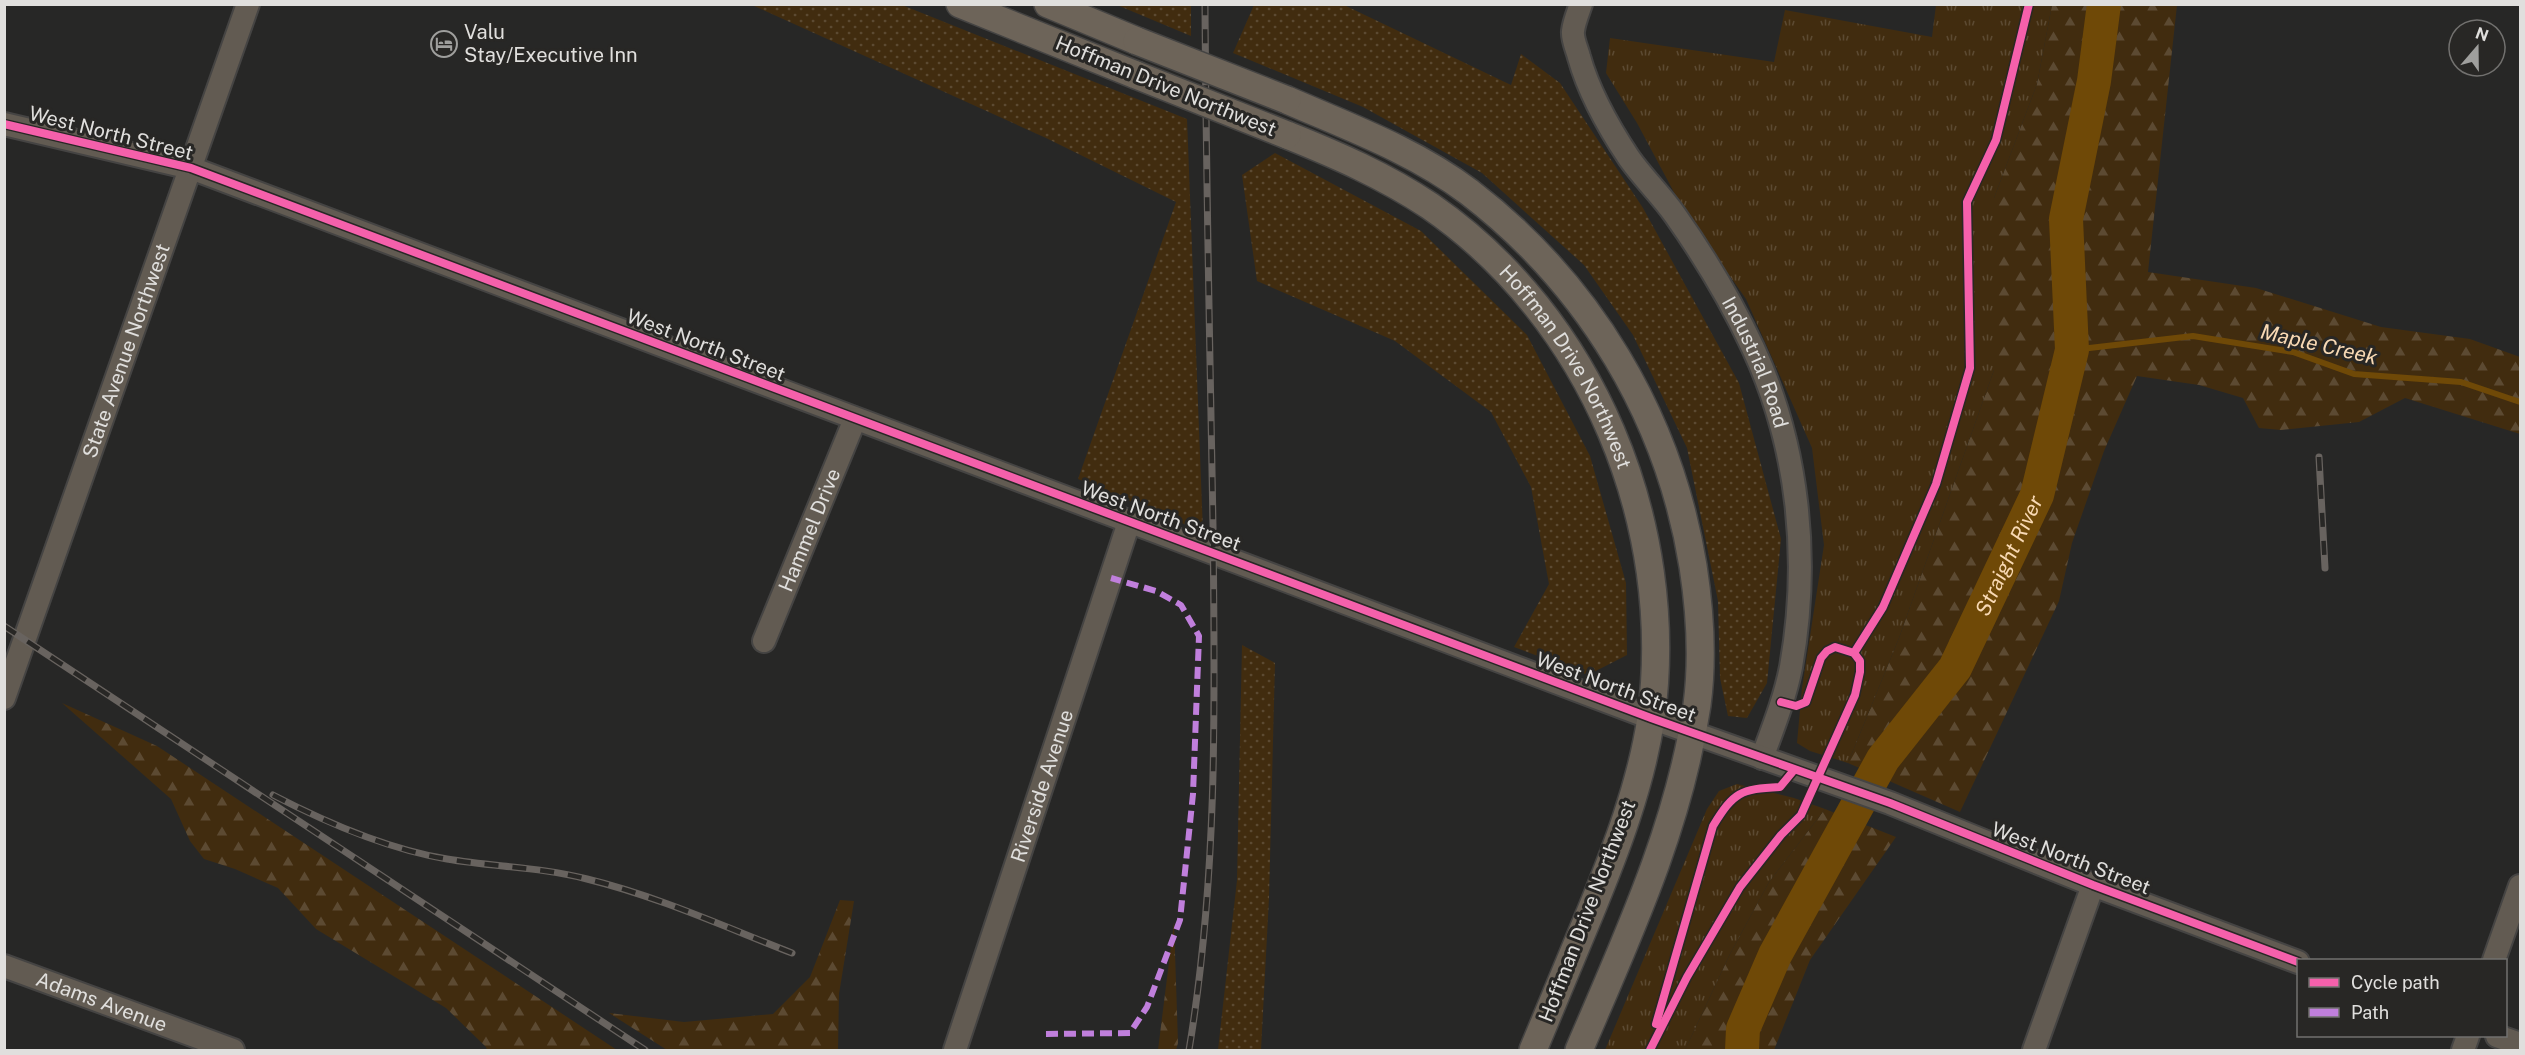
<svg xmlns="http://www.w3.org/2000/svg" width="2525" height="1055" font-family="'Public Sans',sans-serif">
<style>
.grass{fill:url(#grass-dots)}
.forest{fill:url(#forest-firs)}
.park{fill:url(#park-tufts)}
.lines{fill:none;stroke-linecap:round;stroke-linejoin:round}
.stream{stroke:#6f4907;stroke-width:6}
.river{stroke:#6f4907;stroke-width:34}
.minor-casing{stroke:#454443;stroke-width:26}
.major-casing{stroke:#454443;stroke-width:30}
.minor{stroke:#625b52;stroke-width:22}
.major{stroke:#6d6459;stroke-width:27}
.rail-casing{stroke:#68635f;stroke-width:7}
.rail{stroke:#282725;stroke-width:4.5;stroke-dasharray:14;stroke-linecap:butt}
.major-bridge-casing{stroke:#454443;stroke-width:30;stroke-linecap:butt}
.major-bridge{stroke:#6d6459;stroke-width:27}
.quiet{stroke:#c07fdc;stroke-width:6;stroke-dasharray:12 6;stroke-linecap:butt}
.cycleway-casing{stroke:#282725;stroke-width:11}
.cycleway{stroke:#f560ab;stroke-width:8}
.labels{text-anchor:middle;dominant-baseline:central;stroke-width:6;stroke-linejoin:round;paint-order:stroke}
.poi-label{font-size:20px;fill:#e0dfdd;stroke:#282725;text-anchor:start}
.street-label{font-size:20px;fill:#e0dfdd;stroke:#282725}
.water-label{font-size:21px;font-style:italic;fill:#f8d9b4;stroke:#282725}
</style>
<defs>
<pattern id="grass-dots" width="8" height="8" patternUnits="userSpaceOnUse" patternTransform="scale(1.5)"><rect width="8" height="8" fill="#412c0f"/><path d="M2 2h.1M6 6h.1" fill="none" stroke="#5c4a32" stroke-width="1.8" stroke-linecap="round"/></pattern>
<pattern id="forest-firs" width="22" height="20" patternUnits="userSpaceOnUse" patternTransform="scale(1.5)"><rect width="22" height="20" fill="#412c0f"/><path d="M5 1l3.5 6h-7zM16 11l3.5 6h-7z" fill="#5c4a32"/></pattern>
<pattern id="park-tufts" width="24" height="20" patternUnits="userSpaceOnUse" patternTransform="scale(1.5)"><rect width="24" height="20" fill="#412c0f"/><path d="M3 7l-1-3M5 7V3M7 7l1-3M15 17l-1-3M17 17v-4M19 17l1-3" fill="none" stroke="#5c4a32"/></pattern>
</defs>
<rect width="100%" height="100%" fill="#272726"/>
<g class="grass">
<path d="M 752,5 L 902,5 L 1187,119 L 1203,532 L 1078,479 L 1176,202 L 1046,138 Z"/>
<path d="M 1117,5 L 1191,5 L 1191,36 Z"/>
<path d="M 1254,5 L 1344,5 L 1511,85 L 1521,54 L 1560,83 L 1643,208 L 1739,383 L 1781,539 L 1767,683 L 1747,718 L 1728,716 L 1720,678 L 1718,601 L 1687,448 L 1633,335 L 1584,265 L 1482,173 L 1363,107 L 1233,53 Z"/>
<path d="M 1275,153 L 1421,231 L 1527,335 L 1590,456 L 1626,583 L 1627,655 L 1588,675 L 1514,647 L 1549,584 L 1531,487 L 1491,412 L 1395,341 L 1257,281 L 1242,175 Z"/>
<path d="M 1242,645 L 1275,663 L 1269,898 L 1261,1050 L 1218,1050 L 1237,880 Z"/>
</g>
<g class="forest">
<path d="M 2052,5 L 2177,5 L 2148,272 L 2256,288 L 2381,327 L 2470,339 L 2520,357 L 2520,434 L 2405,398 L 2359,422 L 2281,430 L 2259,428 L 2243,398 L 2199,385 L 2137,376 L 2104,451 L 2072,543 L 2059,601 L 1960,812 L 1848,763 L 1899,638 L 1994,370 L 1994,198 L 2037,84 Z"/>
<path d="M 62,703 L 157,746 L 617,1050 L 487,1050 L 486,1047 L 446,1008 L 316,929 L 278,888 L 235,869 L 204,859 L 190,841 L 171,799 Z"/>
<path d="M 1825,809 L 1896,837 L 1810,960 L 1774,1050 L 1685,1050 L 1730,954 L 1769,882 Z"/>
<path d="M 840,900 L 854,901 L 839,994 L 838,1050 L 667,1050 L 609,1013 L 684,1022 L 773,1014 L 810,977 Z"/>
<path d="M 1174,922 L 1178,1043 L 1176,1050 L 1158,1050 Z"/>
</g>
<g class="park">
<path d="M 1936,5 L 2052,5 L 2037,84 L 1994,198 L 1994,370 L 1899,638 L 1848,763 L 1810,751 L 1797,743 L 1802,688 L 1824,545 L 1812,448 L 1746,299 L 1684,211 L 1637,123 L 1606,73 L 1610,38 L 1774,62 L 1785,10 L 1932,37 Z"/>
<path d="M 1737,784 L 1794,798 L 1825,809 L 1769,882 L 1730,954 L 1685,1050 L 1605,1050 L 1707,809 L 1719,791 Z"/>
</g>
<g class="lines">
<path class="stream" d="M 2072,350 L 2193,336 L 2293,352 L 2354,374 L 2461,382 L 2520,402"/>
<path class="river" id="s1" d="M 1742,1050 L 1743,1029 L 1775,955 L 1883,759 L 1955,668 L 2037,495 L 2072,350 L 2066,219 L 2094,81 L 2104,4"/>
<defs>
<g id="minor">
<path id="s2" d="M 1581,4 C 1578,13 1574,22 1573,31 C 1572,39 1577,49 1579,57 C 1589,93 1609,128 1629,158 C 1643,178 1661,195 1675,215 C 1704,256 1731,301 1753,348 C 1799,447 1810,560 1791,667 C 1785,698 1773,728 1762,758"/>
<path d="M 4,124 L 191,168 L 1651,718 L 1890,803 L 2093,885 L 2298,962"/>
<path id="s3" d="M 764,641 L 855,419"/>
<path id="s4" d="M 4,698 L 248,4"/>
<path d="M 2494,960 L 2520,886"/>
<path id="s5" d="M 4,966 L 233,1050"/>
<path d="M 2497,1036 L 2520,1044"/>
<path id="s6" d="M 955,1050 L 1129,522"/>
<path d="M 2034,1050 L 2093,885"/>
<path d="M 2463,1050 L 2468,1036"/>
</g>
<g id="major">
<path d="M 960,4 L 1136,75"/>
<path d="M 1048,4 L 1137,41"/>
<path d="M 1287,100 C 1349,127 1415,151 1469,192 C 1589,284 1669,417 1693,566 C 1700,611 1703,660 1697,705 C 1679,827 1627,938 1579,1050"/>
<path id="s7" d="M 1287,135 C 1337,155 1385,176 1430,206 C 1592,318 1677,524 1651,718 C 1641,785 1616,850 1590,913 C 1571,959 1552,1005 1533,1050"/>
</g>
</defs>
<use href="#minor" class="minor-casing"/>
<use href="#major" class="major-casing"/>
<use href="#minor" class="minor"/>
<use href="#major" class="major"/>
<defs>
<g id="rail">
<path d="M 2319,457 L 2325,568"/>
<path d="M 4,626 L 645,1050"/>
<path d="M 273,795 C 327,823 387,849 447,859 C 494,867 541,867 587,879 C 657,896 725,927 792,953"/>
<path d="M 1189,1050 C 1218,876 1215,702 1213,526 C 1210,352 1206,178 1205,4"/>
</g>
</defs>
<use href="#rail" class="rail-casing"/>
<use href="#rail" class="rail"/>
<defs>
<g id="major-bridge">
<path d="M 1137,41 L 1287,100"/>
<path d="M 1136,75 L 1287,135"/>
</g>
</defs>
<use href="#major-bridge" class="major-bridge-casing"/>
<use href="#major-bridge" class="major-bridge"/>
<path class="quiet" d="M 1046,1034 L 1130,1033 L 1147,1007 L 1180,920 L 1193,794 L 1199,636 L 1181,605 L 1156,591 L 1111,578"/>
<defs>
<g id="cycleway">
<path d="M 4,124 L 191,168 L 1651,718 L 1890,803 L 2093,885 L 2298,962"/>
<path d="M 1854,653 L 1883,607 L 1936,484 L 1970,368 L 1967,202 L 1996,140 L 2029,4"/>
<path d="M 1656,1024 L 1713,826 C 1734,792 1740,789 1780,787 L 1794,770"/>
<path d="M 1650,1050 L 1687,977 L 1740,887 L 1781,835 L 1801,815 L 1855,695 L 1860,672 L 1860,661 L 1854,653 L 1835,647 L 1827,651 L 1821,658 L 1806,702 L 1796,706 L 1781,702"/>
</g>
</defs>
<use href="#cycleway" class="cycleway-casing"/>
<use href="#cycleway" class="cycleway"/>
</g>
<defs>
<symbol id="hotel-ring" viewBox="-11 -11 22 22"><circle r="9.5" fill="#282725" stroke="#9f9f9d" stroke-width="1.5"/><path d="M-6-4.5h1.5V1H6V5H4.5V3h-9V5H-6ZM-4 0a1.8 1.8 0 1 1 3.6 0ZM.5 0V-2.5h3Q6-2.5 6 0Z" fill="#9f9f9d"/></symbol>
</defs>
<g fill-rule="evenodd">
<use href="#hotel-ring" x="429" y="29" width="30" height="30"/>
</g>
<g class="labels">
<g class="poi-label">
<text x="464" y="32">Valu<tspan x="464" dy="23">Stay/Executive Inn</tspan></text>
</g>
<g class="street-label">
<text transform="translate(1166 86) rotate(22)">Hoffman Drive Northwest</text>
<text transform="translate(111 133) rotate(14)">West North Street</text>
<text transform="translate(706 345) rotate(21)">West North Street</text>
<text stroke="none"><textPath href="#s4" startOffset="368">State Avenue Northwest</textPath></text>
<text stroke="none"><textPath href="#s2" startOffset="410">Industrial Road</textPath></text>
<text stroke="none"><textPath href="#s7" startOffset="374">Hoffman Drive Northwest</textPath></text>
<text transform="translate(1161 516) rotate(20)">West North Street</text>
<text stroke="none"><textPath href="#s3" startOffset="120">Hammel Drive</textPath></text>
<text transform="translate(1616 687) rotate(20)">West North Street</text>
<text stroke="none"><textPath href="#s6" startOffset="278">Riverside Avenue</textPath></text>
<text transform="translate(2071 858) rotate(21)">West North Street</text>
<text transform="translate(1587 911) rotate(-69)">Hoffman Drive Northwest</text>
<text stroke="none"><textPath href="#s5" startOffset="104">Adams Avenue</textPath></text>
</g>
<g class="water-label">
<text transform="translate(2319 344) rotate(13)">Maple Creek</text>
<text stroke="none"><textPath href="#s1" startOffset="566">Straight River</textPath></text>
</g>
</g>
<rect width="2525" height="1055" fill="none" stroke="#e0dfdd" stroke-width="12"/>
<rect x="2297" y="959" width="210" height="78" fill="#282725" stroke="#72716f" stroke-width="1.5"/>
<rect x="2309" y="978" width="30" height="9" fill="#f560ab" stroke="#72716f" stroke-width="1.5"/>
<text x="2351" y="989" font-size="18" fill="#e0dfdd">Cycle path</text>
<rect x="2309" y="1008" width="30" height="9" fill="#c07fdc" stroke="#72716f" stroke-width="1.5"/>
<text x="2351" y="1019" font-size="18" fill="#e0dfdd">Path</text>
<g transform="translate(2477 48) rotate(20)"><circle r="28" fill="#282725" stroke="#72716f" stroke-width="1.5"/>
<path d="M0-4.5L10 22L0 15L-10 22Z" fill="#9f9f9d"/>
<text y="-9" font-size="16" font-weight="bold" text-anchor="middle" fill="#e0dfdd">N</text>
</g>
</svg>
